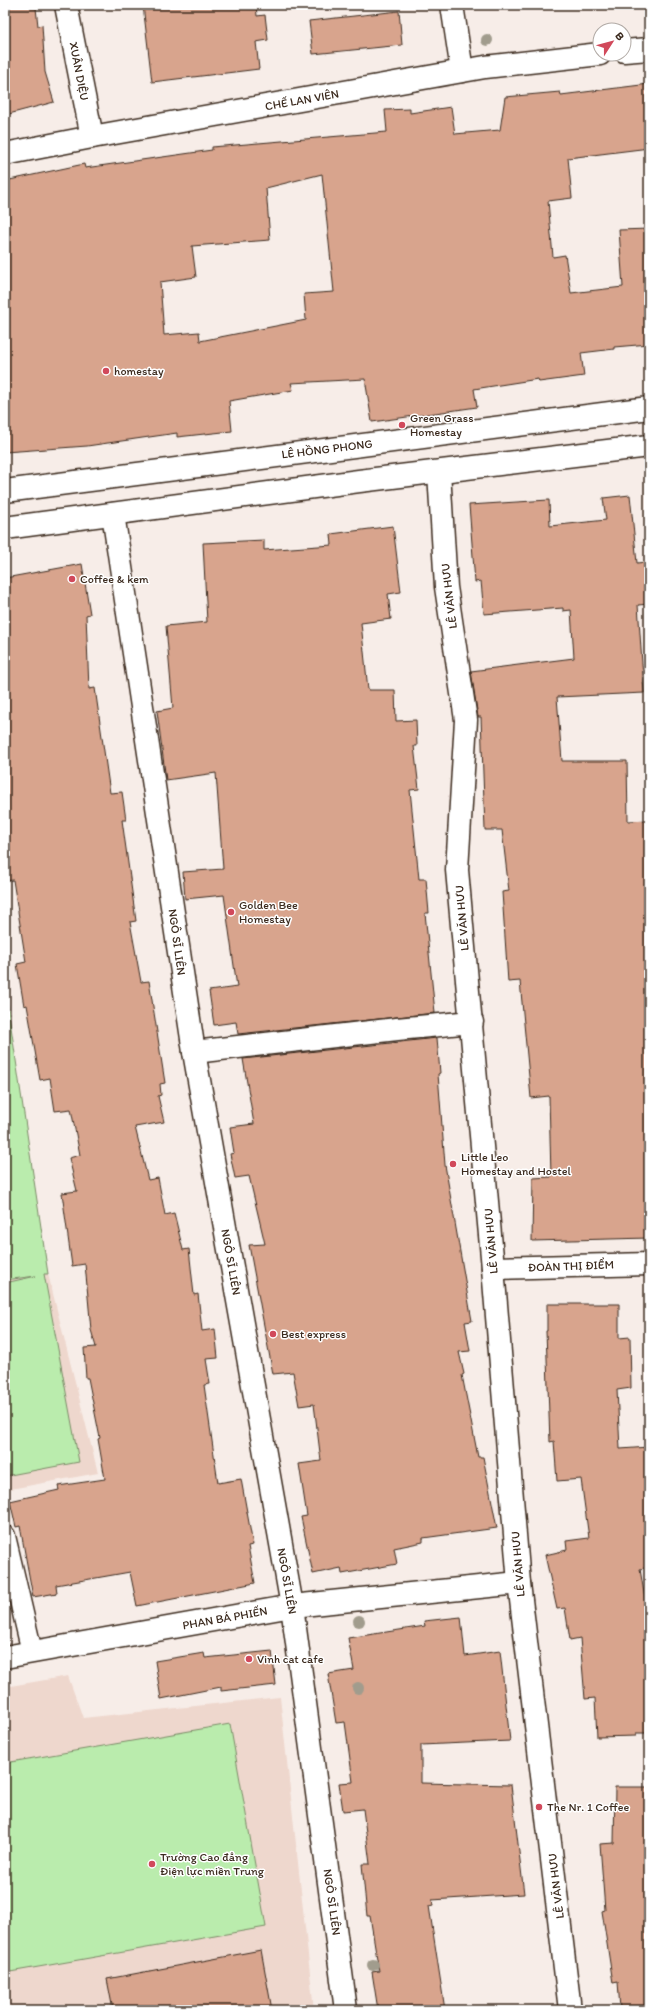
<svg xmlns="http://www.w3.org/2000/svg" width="654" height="2015" font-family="Itim,sans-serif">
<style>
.built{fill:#eed7cd}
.green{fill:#baecad;stroke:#7a8b66}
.building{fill:#d8a48d;stroke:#3b2a1e;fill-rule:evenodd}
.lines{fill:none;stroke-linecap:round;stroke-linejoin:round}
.lane-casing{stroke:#3b2a1e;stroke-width:23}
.street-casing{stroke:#3b2a1e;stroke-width:25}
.secondary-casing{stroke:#3b2a1e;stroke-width:25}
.lane{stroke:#fff;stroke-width:20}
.street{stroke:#fff;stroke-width:22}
.secondary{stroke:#fff;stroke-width:22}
.tree{fill:#a19c8d}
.poi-dot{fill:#d1495b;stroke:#fff;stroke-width:1.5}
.labels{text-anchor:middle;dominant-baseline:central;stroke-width:3;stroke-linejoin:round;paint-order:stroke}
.street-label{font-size:12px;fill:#3b2a1e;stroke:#fff}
.poi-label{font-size:12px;fill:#3b2a1e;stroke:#fff;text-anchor:start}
</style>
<rect width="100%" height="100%" fill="#f7ede8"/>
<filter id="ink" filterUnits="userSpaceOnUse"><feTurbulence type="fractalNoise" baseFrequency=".025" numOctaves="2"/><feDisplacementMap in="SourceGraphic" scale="8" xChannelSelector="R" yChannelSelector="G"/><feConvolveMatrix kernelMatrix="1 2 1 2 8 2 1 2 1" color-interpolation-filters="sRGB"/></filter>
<g filter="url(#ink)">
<g class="built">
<path d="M 5,987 L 48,1274 L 98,1473 L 5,1490 Z"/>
<path d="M 68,1676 L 83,1718 L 280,1697 L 314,2010 L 5,2010 L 5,1687 Z"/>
</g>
<g class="green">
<path d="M 5,987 L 48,1274 L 44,1274 L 79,1462 L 5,1476 L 5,1283 L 36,1276 L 5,1280 Z"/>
<path d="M 230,1724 L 266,1927 L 10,1972 L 5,1946 L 5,1763 Z"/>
</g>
<g class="building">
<path d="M 5,5 L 32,5 L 32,8 L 36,8 L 38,26 L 42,25 L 45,72 L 54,102 L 5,115 Z"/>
<path d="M 143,5 L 256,5 L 257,16 L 265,15 L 268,40 L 256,42 L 259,69 L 152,82 Z"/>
<path d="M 399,11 L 402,45 L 313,54 L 309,21 Z"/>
<path d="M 649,84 L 649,148 L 568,158 L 572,198 L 548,201 L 553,257 L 565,255 L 571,293 L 623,287 L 619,230 L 649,229 L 649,344 L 614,347 L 614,349 L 581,353 L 584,376 L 539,382 L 538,379 L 474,389 L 477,407 L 372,422 L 365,379 L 291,383 L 293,390 L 229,401 L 232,431 L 177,437 L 177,433 L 87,446 L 5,452 L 5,181 L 84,164 L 85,168 L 212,150 L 212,147 L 387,132 L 385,110 L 410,109 L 410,113 L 451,107 L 455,134 L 500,130 L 505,97 L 560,92 L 561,95 ZM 322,174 L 334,292 L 304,294 L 306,320 L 200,341 L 199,332 L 164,335 L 160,282 L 196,277 L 192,246 L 270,240 L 266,188 Z"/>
<path d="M 630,495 L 637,563 L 646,562 L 649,597 L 649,604 L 638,605 L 644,693 L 557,697 L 562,761 L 627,761 L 628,821 L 649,820 L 649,1238 L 532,1241 L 533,1178 L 551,1177 L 549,1096 L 531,1098 L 520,981 L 508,982 L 502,892 L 509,891 L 502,830 L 485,830 L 481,717 L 478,717 L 471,671 L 574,658 L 571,610 L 563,611 L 563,608 L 484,614 L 481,581 L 475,582 L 469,505 L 549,500 L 550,526 L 606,520 L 603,498 Z"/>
<path d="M 393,526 L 401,592 L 388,594 L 391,619 L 361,623 L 368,690 L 395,690 L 396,721 L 416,720 L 417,746 L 414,746 L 419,789 L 410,790 L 419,879 L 426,879 L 429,913 L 425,913 L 435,1013 L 238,1034 L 236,1022 L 214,1025 L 209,991 L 237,987 L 224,895 L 185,899 L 183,872 L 223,869 L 216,773 L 166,780 L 157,711 L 173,708 L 166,626 L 207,622 L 203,543 L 264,540 L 264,550 L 332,545 L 331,534 Z"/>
<path d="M 82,564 L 90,614 L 86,615 L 89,689 L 95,688 L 110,793 L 122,792 L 126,820 L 122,820 L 136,921 L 130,922 L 141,982 L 149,981 L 165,1083 L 160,1084 L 161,1095 L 158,1096 L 164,1122 L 135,1127 L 148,1180 L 158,1178 L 165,1215 L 174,1213 L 183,1250 L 189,1249 L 194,1295 L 198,1294 L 202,1331 L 215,1329 L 218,1358 L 206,1359 L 210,1384 L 204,1385 L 218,1483 L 241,1479 L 253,1545 L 248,1546 L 255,1583 L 137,1606 L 130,1572 L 56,1585 L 57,1593 L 33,1597 L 20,1526 L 16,1527 L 10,1501 L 59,1490 L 58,1486 L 105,1479 L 98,1439 L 100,1438 L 88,1378 L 86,1378 L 84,1348 L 96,1347 L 91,1330 L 85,1264 L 72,1266 L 62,1193 L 77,1191 L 69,1158 L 80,1155 L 71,1109 L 55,1111 L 50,1078 L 40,1080 L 27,1005 L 24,1006 L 17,964 L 26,962 L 13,880 L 5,881 L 5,578 Z"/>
<path d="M 437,1038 L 440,1073 L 438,1074 L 445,1165 L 472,1321 L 465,1322 L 470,1351 L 459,1352 L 464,1374 L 462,1375 L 478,1457 L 483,1457 L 497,1528 L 423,1538 L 423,1542 L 394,1548 L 397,1564 L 342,1574 L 341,1568 L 313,1574 L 301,1517 L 307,1516 L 299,1464 L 321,1461 L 314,1404 L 299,1406 L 293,1372 L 273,1374 L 249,1245 L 265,1244 L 249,1176 L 235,1178 L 230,1154 L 234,1153 L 230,1127 L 254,1124 L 243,1059 Z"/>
<path d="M 547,1304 L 619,1304 L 619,1338 L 630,1337 L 631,1388 L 617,1390 L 620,1449 L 649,1447 L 649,1567 L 640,1569 L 649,1623 L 649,1733 L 636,1733 L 636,1736 L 597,1737 L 595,1698 L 585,1699 L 580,1638 L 570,1640 L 565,1608 L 557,1609 L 545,1555 L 567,1550 L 566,1541 L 589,1538 L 581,1479 L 557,1481 L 554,1441 L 550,1442 L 546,1331 L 547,1331 Z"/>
<path d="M 461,1617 L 465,1656 L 500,1651 L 510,1741 L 421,1745 L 421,1783 L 511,1785 L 524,1894 L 432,1900 L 433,1905 L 429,1906 L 445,2010 L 378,2010 L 372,1972 L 379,1971 L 370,1916 L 367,1916 L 362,1864 L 370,1864 L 363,1809 L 343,1811 L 339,1783 L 353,1782 L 345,1722 L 336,1723 L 328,1674 L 354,1670 L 348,1638 L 425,1626 L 424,1621 Z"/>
<path d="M 272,1651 L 276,1685 L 221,1691 L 221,1687 L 161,1699 L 155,1661 L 204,1653 L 205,1658 Z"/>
<path d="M 615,1787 L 649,1787 L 649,2006 L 620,2009 L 618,1982 L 613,1983 L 602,1911 L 605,1910 L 600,1844 L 614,1843 Z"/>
<path d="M 261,1950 L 272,2010 L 113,2010 L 107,1979 Z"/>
</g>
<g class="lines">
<defs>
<path id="lane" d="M 5,1536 L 32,1652"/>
<g id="street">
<path d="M 66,5 L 92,137"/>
<path d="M 452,5 L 462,71"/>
<path d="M 624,51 L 649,49"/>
<path d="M 5,154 L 92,137 L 485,67 L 600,54"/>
<path d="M 439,472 L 446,587 L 466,720 L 457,870 L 493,1268 L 519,1583 L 570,2010"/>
<path d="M 113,514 L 194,1052 L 292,1606 L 346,2010"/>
<path d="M 194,1052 L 397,1029 L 472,1022"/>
<path d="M 493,1268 L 649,1264"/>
<path d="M 5,1657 L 292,1606 L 519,1583"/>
</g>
<g id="secondary">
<path d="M 5,491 L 649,408"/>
<path d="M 5,528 L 359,481 L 649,446"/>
</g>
</defs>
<use href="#lane" class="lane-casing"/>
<use href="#street" class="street-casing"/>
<use href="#secondary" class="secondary-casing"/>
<use href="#lane" class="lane"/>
<use href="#street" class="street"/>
<use href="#secondary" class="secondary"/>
</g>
<g class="tree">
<circle cx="487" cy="40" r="6"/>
<circle cx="359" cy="1621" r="6"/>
<circle cx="358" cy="1688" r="6"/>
<circle cx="373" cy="1965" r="6"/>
</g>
</g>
<g class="poi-dot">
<circle cx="106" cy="371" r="4"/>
<circle cx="402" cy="425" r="4"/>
<circle cx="72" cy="579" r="4"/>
<circle cx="231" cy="912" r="4"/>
<circle cx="453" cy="1164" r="4"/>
<circle cx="273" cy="1334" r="4"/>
<circle cx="249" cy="1659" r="4"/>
<circle cx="539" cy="1807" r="4"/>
<circle cx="152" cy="1864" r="4"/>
</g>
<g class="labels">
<g class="street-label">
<text transform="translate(79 71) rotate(79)">XUÂN DIỆU</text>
<text transform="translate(302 100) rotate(-10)">CHẾ LAN VIÊN</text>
<text transform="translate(327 449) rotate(-7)">LÊ HỒNG PHONG</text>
<text transform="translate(449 596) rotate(-97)">LÊ VĂN HƯU</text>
<text transform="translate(462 918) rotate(-95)">LÊ VĂN HƯU</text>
<text transform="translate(177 942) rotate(82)">NGÔ SĨ LIÊN</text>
<text transform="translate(491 1241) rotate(-95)">LÊ VĂN HƯU</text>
<text transform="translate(231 1262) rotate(80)">NGÔ SĨ LIÊN</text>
<text transform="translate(571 1266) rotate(-2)">ĐOÀN THỊ ĐIỂM</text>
<text transform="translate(518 1564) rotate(-95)">LÊ VĂN HƯU</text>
<text transform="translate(287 1581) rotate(80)">NGÔ SĨ LIÊN</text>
<text transform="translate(225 1618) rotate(-10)">PHAN BÁ PHIẾN</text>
<text transform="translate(556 1886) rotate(-97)">LÊ VĂN HƯU</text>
<text transform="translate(332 1902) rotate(82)">NGÔ SĨ LIÊN</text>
</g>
<g class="poi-label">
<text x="114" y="371">homestay</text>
<text x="410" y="418">Green Grass<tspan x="410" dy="14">Homestay</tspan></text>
<text x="80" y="579">Coffee &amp; kem</text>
<text x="239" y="905">Golden Bee<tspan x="239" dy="14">Homestay</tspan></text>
<text x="461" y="1157">Little Leo<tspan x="461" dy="14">Homestay and Hostel</tspan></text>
<text x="281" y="1334">Best express</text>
<text x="257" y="1659">Vinh cat cafe</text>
<text x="547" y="1807">The Nr. 1 Coffee</text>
<text x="160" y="1857">Trường Cao đẳng<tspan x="160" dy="14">Điện lực miền Trung</tspan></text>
</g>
</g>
<rect width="654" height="2015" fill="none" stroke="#fff" stroke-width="20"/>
<rect x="10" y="10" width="634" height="1995" fill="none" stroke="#3b2a1e" stroke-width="1.5" filter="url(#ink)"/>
<g transform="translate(612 42) rotate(54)"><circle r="19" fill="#ffffff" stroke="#b1aaa5"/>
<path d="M0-3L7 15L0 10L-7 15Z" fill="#d1495b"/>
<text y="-6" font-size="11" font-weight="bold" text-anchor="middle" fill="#3b2a1e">B</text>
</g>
</svg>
